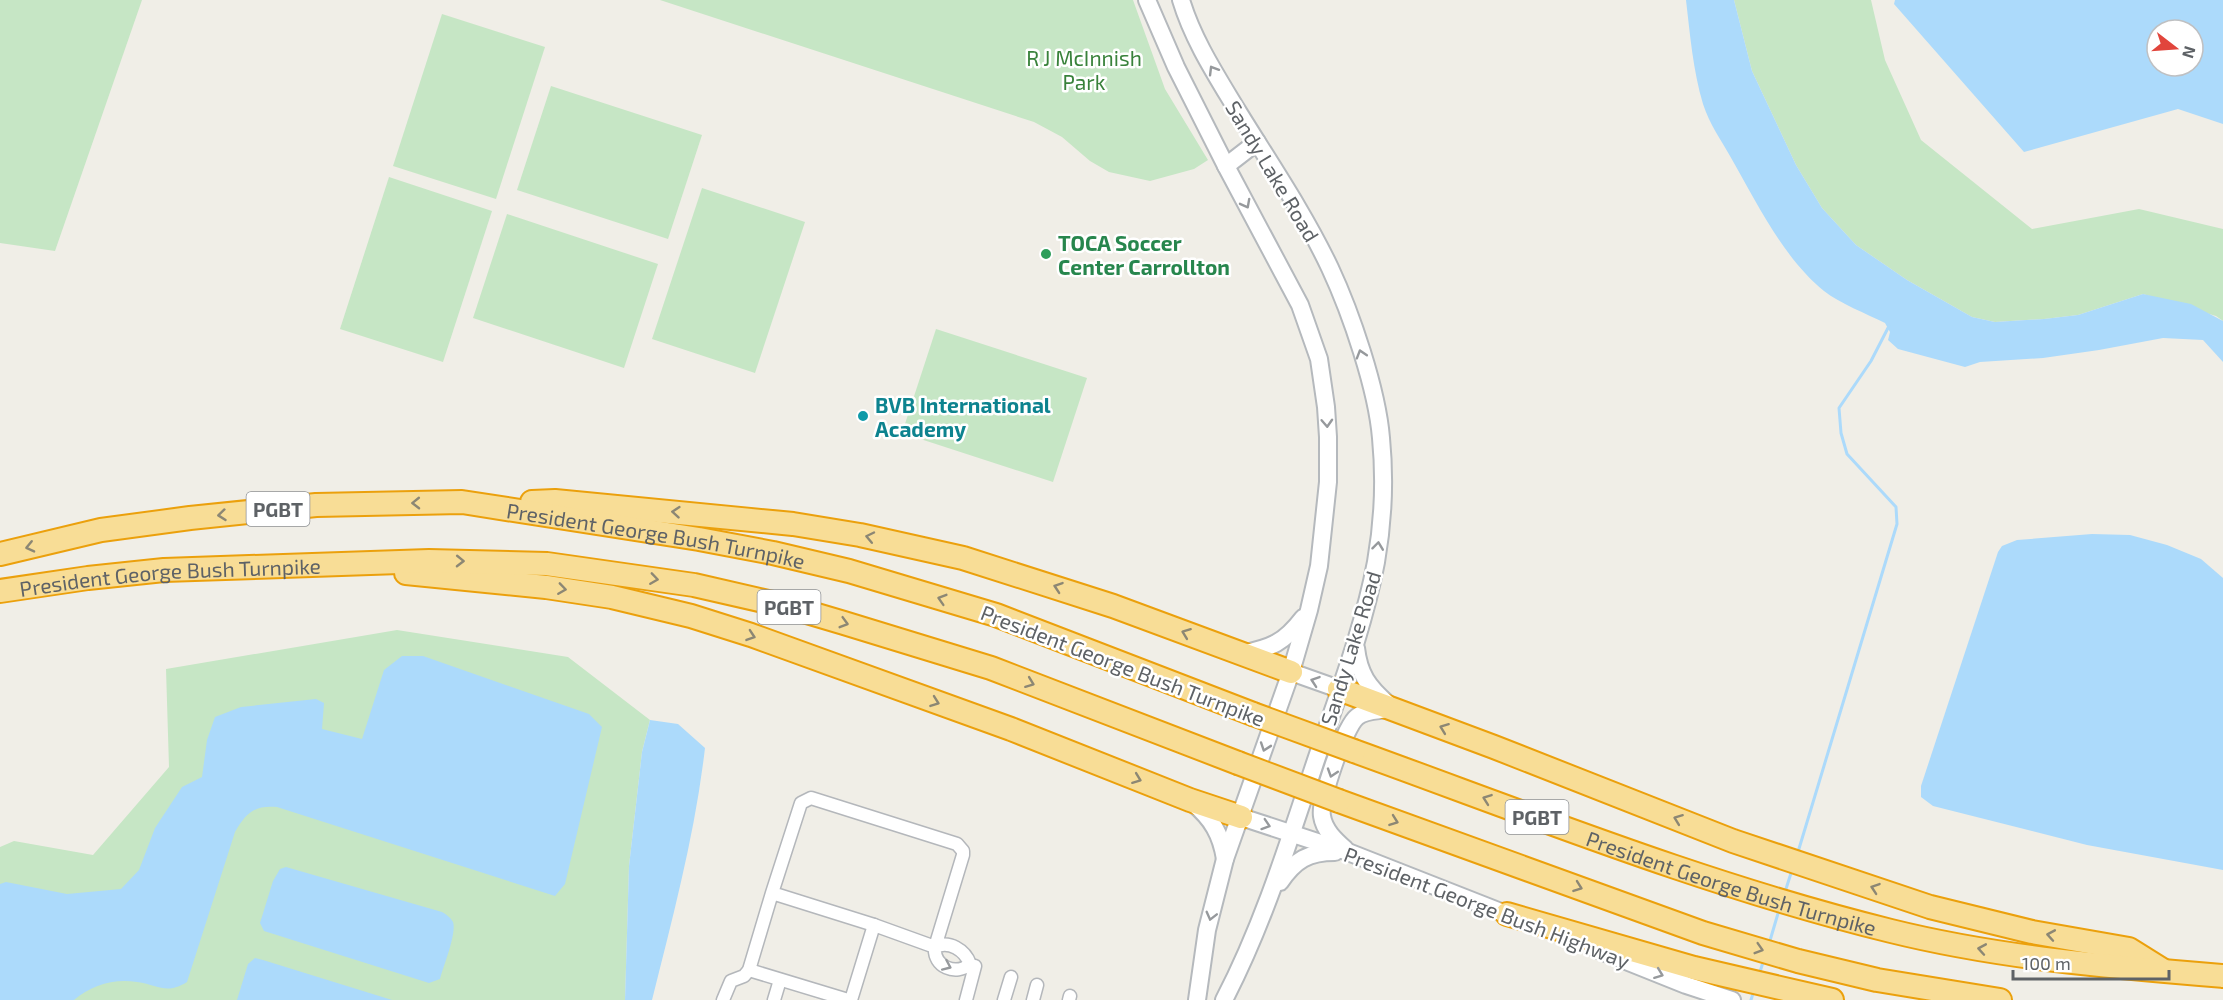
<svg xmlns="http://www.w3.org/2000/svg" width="2223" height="1000" font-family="'Exo 2',sans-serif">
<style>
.green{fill:#c6e6c5}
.water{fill:#acdafb;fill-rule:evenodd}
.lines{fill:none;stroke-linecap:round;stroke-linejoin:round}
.stream{stroke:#acdafb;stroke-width:3}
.street-casing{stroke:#b4b7bb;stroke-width:15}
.secondary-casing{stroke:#b5b9bd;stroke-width:20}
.highway-casing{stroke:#eba00c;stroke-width:26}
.street{stroke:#fff;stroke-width:12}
.secondary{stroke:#fff;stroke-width:16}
.highway{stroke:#f8dd96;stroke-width:22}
.highway-bridge-casing{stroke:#eba00c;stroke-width:26;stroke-linecap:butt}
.highway-bridge{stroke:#f8dd96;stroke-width:22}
.oneway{stroke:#96999c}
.oneway2{stroke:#8c8774}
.leisure-dot{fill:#2e9e5b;stroke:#fff;stroke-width:2}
.culture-dot{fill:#0f9aa8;stroke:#fff;stroke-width:2}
.labels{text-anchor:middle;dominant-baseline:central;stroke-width:5;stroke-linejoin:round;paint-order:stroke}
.shield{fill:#fff;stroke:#8e9194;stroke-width:1.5}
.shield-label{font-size:20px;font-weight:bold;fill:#5e6266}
.park-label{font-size:21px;fill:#39823b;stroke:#fff}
.street-label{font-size:21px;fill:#5e6266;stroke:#fff}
.leisure-label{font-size:21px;font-weight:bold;fill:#27864d;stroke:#fff;text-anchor:start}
.culture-label{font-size:21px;font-weight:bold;fill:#0d838f;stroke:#fff;text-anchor:start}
</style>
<rect width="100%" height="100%" fill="#f0eee7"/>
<g class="green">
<path d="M 0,0 L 142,0 L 55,251 L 0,243 Z"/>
<path d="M 660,0 L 1133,0 L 1165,89 L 1208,160 L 1194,169 L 1150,181 L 1109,172 L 1090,161 L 1062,137 L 1034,122 Z"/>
<path d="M 1734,0 L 1871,0 L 1885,60 L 1921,140 L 2032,229 L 2139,209 L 2223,229 L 2223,321 L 2216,316 L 2143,294 L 2078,315 L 2044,319 L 1995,322 L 1972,317 L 1907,280 L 1856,245 L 1822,208 L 1796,165 L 1752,71 Z"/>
<path d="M 442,14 L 545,47 L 496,199 L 393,166 Z"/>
<path d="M 551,86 L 702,135 L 668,239 L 517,190 Z"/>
<path d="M 389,177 L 492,211 L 443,362 L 340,329 Z"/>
<path d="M 702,188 L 805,222 L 755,373 L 652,339 Z"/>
<path d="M 507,214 L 658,264 L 624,368 L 473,318 Z"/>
<path d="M 936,329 L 1087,378 L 1053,482 L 902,433 Z"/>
<path d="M 397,630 L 568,657 L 650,720 L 642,752 L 629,866 L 625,1000 L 0,1000 L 0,847 L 14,841 L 93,855 L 169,767 L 166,669 Z"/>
</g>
<g class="water">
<path d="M 1686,0 L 1734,0 L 1752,71 L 1796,165 L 1822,208 L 1856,245 L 1907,280 L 1972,317 L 1995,322 L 2044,319 L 2078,315 L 2143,294 L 2191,304 L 2223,321 L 2223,362 L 2203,340 L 2163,338 L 2099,350 L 2043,358 L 1980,362 L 1965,367 L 1898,349 L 1888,340 L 1890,332 L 1885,323 C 1867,314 1839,303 1824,291 C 1783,258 1756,201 1730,156 C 1720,138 1710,125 1703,104 C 1693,71 1690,34 1686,0 Z"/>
<path d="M 1895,0 L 2223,0 L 2223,124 L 2178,109 L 2024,152 L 1894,4 ZM 2157,30 L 2193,30 L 2193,66 L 2157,66 Z"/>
<path d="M 2092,534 L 2130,535 L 2167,545 L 2201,559 L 2223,578 L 2223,870 L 2087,845 L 1933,806 L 1921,797 L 1921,786 L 1998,552 L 2002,546 L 2017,540 Z"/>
<path d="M 402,656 L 423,656 L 589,714 L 602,727 L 565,884 L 555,896 L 277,807 C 254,805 246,813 235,832 L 187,982 C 166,995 159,985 137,982 C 115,978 91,985 74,1000 L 0,1000 L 0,884 L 6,882 L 67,894 L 121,889 L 139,870 L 155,828 L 182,787 L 202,777 L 207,740 L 215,717 L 241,707 L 316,699 L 324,703 L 322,729 L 362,739 L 384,670 Z"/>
<path d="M 650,720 L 678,724 L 705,748 C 695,834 673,916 652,1000 L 625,1000 L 629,866 L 642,752 Z"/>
<path d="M 286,867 L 442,912 C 446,914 450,917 453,922 C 457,933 443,967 440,979 L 429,983 L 264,931 L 260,923 L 273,881 L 280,869 Z"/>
<path d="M 255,958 L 263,960 L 392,1000 L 237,1000 L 248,964 Z"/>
</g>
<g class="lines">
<g class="stream">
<path d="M 1798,852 L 1897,524 L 1896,507 L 1847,454 L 1841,433 L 1839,408 L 1871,361 L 1889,326"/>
<path d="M 1785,892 L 1792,870"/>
<path d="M 1769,944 L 1779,910"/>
<path d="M 1759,975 L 1764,959"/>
<path d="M 1751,1000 L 1754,990"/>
</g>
<defs>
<g id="street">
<path d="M 749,970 L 848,1000"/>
<path d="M 723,1000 L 731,981 L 744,976 L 749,970 L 772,893 L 801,803 L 811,798 L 957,844 L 963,851 L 963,855 L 935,947 C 933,967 956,976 970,964 C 965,950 949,940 935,947 L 874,925 L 772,893"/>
<path d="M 774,1000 L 780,980"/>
<path d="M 851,1000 L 874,925"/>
<path d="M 966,1000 L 975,966"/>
<path d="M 1004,1000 L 1011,977"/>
<path d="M 1033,1000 L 1037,985"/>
<path d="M 1069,1000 L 1070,996"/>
</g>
<g id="secondary">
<path d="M 1147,0 L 1176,67 L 1226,166 L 1300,305 L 1319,359 L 1326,407 L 1328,437 L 1328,482 L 1319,566 L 1309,610 L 1291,672 L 1225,859 L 1207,930 L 1197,1000"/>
<path d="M 1181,0 C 1193,40 1216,75 1237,110 C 1269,162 1304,213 1330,268 C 1351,313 1377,389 1381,438 C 1385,479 1383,522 1376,562 C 1363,631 1337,697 1315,763 C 1288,844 1263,925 1224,1000"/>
<path d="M 1226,166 L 1257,142"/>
<path d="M 1356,648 C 1359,674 1368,687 1388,704"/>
<path d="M 1241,654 C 1271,648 1284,643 1303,618"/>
<path d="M 1291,672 L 1339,689"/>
<path d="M 1193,803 C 1212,819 1221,834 1225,859"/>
<path d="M 1241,817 L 1348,852 L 1516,918"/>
<path d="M 1345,849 C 1335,840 1324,830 1322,816 C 1319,801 1345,726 1357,717 C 1365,710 1377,711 1388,709"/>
<path d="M 1280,882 C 1295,860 1308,852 1335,852"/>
<path d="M 1596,949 L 1686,985 L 1732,1000"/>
</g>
<g id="highway">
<path d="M 532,502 L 555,501 L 793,524 L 860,535 L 963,558 L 1113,606 L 1291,672"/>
<path id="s1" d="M 0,554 L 101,530 L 190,518 L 316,505 L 462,502 L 699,539 L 773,553 L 849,571 L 996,615 L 1253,714"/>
<path d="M 406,573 L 546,587 L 612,597 L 691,616 L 751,635 L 1011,729 L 1190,800 L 1241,817"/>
<path id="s2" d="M 0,591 L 88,578 L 164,570 L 429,561 L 547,564 L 694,585 L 790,607 L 844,623 L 991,668 L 1238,763"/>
<path d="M 1339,689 L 1494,747 L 1733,841 L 1930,907 L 2032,932 L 2129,949 L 2161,969"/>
<path id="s3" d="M 1354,751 C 1531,815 1708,886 1891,931 C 2000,958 2112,967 2223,976"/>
<path d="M 1339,801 L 1703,933 L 1798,961 L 1877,980 L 2000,1000"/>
<path d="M 1507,914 L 1694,968 L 1832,1000"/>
</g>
</defs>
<use href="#street" class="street-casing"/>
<use href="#secondary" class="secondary-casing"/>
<use href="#highway" class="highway-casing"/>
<use href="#street" class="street"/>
<use href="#secondary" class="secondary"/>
<use href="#highway" class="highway"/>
<defs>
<g id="highway-bridge">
<path d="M 1253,714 L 1354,751"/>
<path d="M 1238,763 L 1339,801"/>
</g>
</defs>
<use href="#highway-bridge" class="highway-bridge-casing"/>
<use href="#highway-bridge" class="highway-bridge"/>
</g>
<defs><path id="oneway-chevron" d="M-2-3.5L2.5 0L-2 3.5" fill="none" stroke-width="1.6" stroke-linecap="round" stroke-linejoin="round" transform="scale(1.5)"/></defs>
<g class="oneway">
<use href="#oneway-chevron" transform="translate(1213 70) rotate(-121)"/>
<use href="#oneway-chevron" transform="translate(1246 204) rotate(62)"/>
<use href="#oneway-chevron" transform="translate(1361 354) rotate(-107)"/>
<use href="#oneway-chevron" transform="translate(1327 423) rotate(87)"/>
<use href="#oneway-chevron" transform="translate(1378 546) rotate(-83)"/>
<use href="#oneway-chevron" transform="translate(1315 681) rotate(-161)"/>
<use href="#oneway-chevron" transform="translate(1265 747) rotate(109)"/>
<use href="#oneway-chevron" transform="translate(1332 773) rotate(108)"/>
<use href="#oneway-chevron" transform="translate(1266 825) rotate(18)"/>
<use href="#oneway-chevron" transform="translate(1211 916) rotate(104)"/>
<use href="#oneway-chevron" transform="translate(947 966) rotate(24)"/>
<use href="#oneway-chevron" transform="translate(1659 974) rotate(21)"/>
</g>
<g class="oneway2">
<use href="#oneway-chevron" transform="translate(416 503) rotate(179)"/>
<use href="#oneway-chevron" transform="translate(676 512) rotate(-175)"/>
<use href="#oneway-chevron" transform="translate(222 515) rotate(174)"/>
<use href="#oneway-chevron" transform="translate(870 537) rotate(-168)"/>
<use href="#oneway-chevron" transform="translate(30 547) rotate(167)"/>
<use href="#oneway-chevron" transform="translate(460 561) rotate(1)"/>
<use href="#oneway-chevron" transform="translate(654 579) rotate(8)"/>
<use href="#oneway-chevron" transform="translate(1058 587) rotate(-161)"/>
<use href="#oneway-chevron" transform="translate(562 589) rotate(8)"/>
<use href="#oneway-chevron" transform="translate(942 599) rotate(-163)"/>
<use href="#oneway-chevron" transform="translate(844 623) rotate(16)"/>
<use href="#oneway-chevron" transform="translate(1186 633) rotate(-159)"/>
<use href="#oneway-chevron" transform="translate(751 636) rotate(19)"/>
<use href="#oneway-chevron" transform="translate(1030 683) rotate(21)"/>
<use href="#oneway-chevron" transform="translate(935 702) rotate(20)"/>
<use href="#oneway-chevron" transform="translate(1444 728) rotate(-159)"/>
<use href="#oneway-chevron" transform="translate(1137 779) rotate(21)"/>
<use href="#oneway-chevron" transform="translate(1487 799) rotate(-160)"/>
<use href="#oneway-chevron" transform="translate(1678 819) rotate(-159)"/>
<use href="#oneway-chevron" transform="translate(1394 821) rotate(20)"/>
<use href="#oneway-chevron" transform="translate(1578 887) rotate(20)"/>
<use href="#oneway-chevron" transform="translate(1875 888) rotate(-161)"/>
<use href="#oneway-chevron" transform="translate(2051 935) rotate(-170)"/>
<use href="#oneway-chevron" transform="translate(1759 949) rotate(17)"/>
<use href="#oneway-chevron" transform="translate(1982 949) rotate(-170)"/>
</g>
<circle class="leisure-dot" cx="1046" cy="254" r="6"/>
<circle class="culture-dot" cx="863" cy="416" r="6"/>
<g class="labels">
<g class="shield">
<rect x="246.5" y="492" width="63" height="34" rx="4.5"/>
<rect x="757.5" y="590" width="63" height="34" rx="4.5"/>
<rect x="1505.5" y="800" width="63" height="34" rx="4.5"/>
</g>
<g class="shield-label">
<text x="278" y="509">PGBT</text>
<text x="789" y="607">PGBT</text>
<text x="1537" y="817">PGBT</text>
</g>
<g class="park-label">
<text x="1084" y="57">R J McInnish<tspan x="1084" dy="24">Park</tspan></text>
</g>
<g class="street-label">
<text transform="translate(1273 171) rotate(59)">Sandy Lake Road</text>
<text stroke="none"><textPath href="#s1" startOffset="663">President George Bush Turnpike</textPath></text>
<text stroke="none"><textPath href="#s2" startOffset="171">President George Bush Turnpike</textPath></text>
<text transform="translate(1350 648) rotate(-73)">Sandy Lake Road</text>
<text transform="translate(1123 665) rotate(21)">President George Bush Turnpike</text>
<text stroke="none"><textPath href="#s3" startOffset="400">President George Bush Turnpike</textPath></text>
<text transform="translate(1487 907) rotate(21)">President George Bush Highway</text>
</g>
<g class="leisure-label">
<text x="1058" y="242">TOCA Soccer<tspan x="1058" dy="24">Center Carrollton</tspan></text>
</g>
<g class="culture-label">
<text x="875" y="404">BVB International<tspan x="875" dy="24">Academy</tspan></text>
</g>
</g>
<g transform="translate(2175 48) rotate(107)"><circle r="28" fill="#ffffff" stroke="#bfc0c2" stroke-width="1.5"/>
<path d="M0-4.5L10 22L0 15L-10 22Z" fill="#e1453c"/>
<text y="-9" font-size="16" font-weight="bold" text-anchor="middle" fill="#5e6266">N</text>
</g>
<path d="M2013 970v9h156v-9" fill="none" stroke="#5e6266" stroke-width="3"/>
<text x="2022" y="970" font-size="18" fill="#5e6266" stroke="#ffffff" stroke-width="4.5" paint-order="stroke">100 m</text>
</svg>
